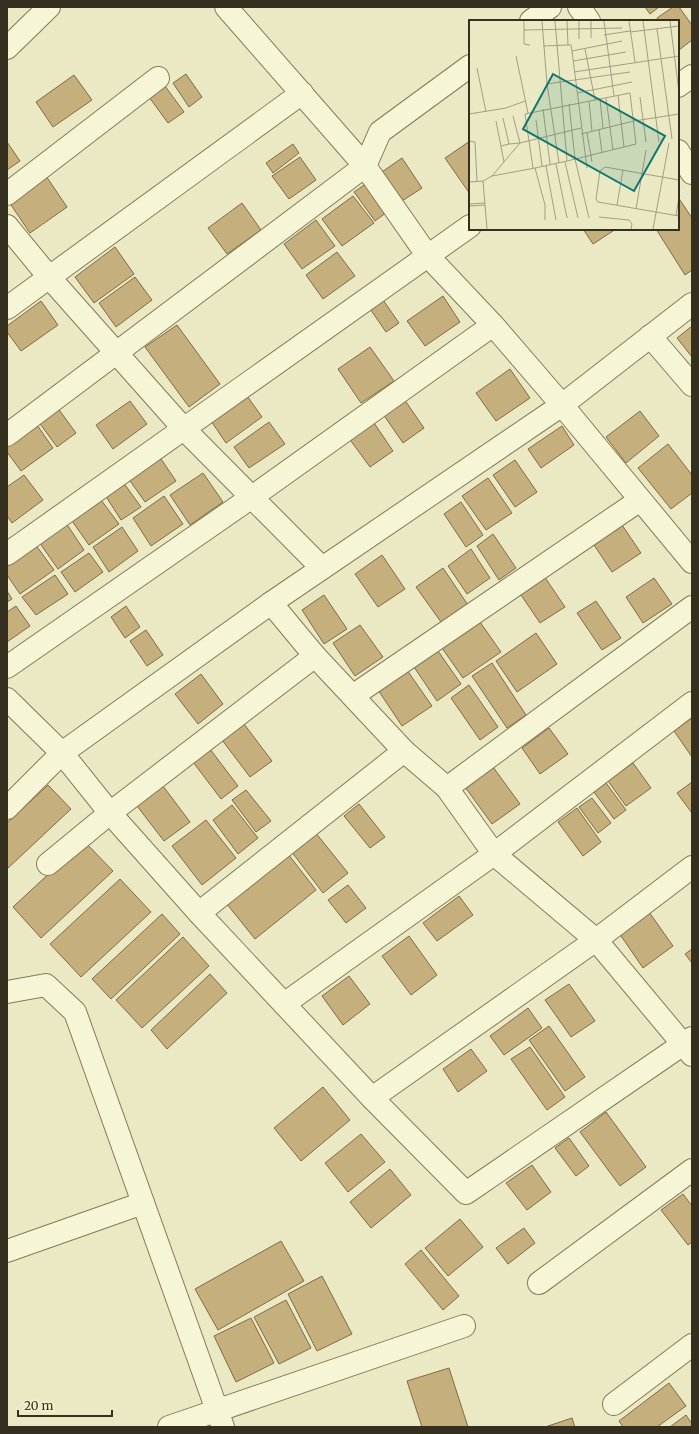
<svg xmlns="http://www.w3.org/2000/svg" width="699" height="1434" font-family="Merriweather,serif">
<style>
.building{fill:#c5af7c;stroke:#806c43}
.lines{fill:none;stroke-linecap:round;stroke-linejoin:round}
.street-casing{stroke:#837b5b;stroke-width:24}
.street{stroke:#f6f5d5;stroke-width:22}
.inset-road{fill:none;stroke:#a19f81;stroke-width:1}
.view{fill:#0f766e;fill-opacity:0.15;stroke:#0f766e;stroke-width:2}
.inset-edge{fill:none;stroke:#342f1e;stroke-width:2}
</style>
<rect width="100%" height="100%" fill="#eae9c3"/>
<g class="building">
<path d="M 645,7 L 659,7 L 650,14 Z"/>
<path d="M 673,7 L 679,7 L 692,25 L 692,40 L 679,50 L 678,21 L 659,21 L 657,18 Z"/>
<path d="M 186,74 L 202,97 L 189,107 L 173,83 Z"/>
<path d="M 74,75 L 92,100 L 53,127 L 36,102 Z"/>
<path d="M 165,86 L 184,112 L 168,123 L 149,97 Z"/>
<path d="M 470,141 L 470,194 L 445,158 Z"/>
<path d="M 7,142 L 20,161 L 7,170 Z"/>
<path d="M 293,144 L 299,153 L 273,173 L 266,163 Z"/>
<path d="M 300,157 L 316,180 L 289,199 L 272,176 Z"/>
<path d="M 402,158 L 422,188 L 399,203 L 379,174 Z"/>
<path d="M 46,176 L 67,207 L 30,233 L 9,202 Z"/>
<path d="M 370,181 L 391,209 L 375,221 L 354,192 Z"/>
<path d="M 353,196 L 374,223 L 342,246 L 322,219 Z"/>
<path d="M 678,197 L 692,218 L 692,270 L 685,275 L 656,229 L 678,229 Z"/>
<path d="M 242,203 L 261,230 L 227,254 L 208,228 Z"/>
<path d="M 316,220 L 335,246 L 302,269 L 284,244 Z"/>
<path d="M 583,229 L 616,229 L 593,244 Z"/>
<path d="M 115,247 L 134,274 L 94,303 L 75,277 Z"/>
<path d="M 337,252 L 355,276 L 323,299 L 306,275 Z"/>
<path d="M 135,277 L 152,300 L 116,327 L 99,303 Z"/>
<path d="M 443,296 L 460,322 L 425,346 L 407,321 Z"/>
<path d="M 381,297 L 399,323 L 386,332 L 368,306 Z"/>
<path d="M 41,301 L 58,325 L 21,351 L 7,332 L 7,326 Z"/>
<path d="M 177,325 L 220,384 L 189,407 L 145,347 Z"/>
<path d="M 692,326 L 692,357 L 677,338 Z"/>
<path d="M 370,347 L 394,381 L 361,403 L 338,369 Z"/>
<path d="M 510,369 L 530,398 L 496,421 L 476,393 Z"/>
<path d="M 245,393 L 262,417 L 226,443 L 209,418 Z"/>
<path d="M 404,399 L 424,428 L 403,443 L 383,414 Z"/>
<path d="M 130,401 L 147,424 L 113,449 L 96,425 Z"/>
<path d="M 57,407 L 76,433 L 57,447 L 38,421 Z"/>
<path d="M 640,411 L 659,436 L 626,463 L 606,437 Z"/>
<path d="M 372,420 L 393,451 L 370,467 L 348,437 Z"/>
<path d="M 269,422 L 285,444 L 249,468 L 234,447 Z"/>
<path d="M 37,425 L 53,448 L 21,471 L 7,452 L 7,446 Z"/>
<path d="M 562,426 L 574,445 L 541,468 L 528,449 Z"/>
<path d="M 668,444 L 692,475 L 692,493 L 671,509 L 638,468 Z"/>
<path d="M 159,456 L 176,481 L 145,502 L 128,478 Z"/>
<path d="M 515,460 L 537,492 L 515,507 L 493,475 Z"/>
<path d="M 203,473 L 223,502 L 190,525 L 170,495 Z"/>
<path d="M 24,475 L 43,500 L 12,523 L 7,516 L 7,487 Z"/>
<path d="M 488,478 L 512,513 L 486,530 L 462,496 Z"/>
<path d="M 123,482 L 141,507 L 121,520 L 105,495 Z"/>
<path d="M 164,496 L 183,524 L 151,546 L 133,518 Z"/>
<path d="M 101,500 L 119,524 L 89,545 L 72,521 Z"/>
<path d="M 461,502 L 483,535 L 466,547 L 444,514 Z"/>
<path d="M 66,523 L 84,550 L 58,569 L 39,542 Z"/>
<path d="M 622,525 L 641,553 L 612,572 L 594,545 Z"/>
<path d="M 122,527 L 138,551 L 109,572 L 93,547 Z"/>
<path d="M 493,534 L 516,568 L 499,580 L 477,546 Z"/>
<path d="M 35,544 L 54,570 L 20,594 L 7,575 L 7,564 Z"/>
<path d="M 471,549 L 490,578 L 467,594 L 448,566 Z"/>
<path d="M 89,553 L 103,572 L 75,592 L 61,572 Z"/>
<path d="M 382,555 L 405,589 L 378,607 L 355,574 Z"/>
<path d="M 443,568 L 468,605 L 441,622 L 416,587 Z"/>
<path d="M 55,575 L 68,594 L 36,615 L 22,597 Z"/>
<path d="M 544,576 L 565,607 L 540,623 L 519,592 Z"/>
<path d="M 654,578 L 672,604 L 643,623 L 626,597 Z"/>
<path d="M 7,591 L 12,599 L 7,602 Z"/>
<path d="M 324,595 L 347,629 L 324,644 L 302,610 Z"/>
<path d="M 596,601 L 621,638 L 602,650 L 577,613 Z"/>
<path d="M 16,606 L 30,626 L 7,642 L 7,612 Z"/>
<path d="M 126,606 L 140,627 L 125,638 L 111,617 Z"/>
<path d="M 480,622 L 501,652 L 463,678 L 442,648 Z"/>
<path d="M 360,625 L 383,657 L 355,676 L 333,643 Z"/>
<path d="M 146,630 L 163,655 L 147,666 L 130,641 Z"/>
<path d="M 536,633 L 557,664 L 517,692 L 496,661 Z"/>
<path d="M 438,651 L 461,684 L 437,701 L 414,667 Z"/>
<path d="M 492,663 L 526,715 L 507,728 L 472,676 Z"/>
<path d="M 407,670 L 432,706 L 402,726 L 378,690 Z"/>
<path d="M 201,674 L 223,704 L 198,724 L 175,694 Z"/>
<path d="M 469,685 L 498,727 L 480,740 L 451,698 Z"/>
<path d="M 692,718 L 692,757 L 674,731 Z"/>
<path d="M 244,724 L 272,761 L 250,777 L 222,740 Z"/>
<path d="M 549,728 L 568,754 L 540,774 L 522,748 Z"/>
<path d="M 210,749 L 238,786 L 221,799 L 193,762 Z"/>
<path d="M 633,763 L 651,788 L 626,806 L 608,781 Z"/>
<path d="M 493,767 L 520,804 L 492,824 L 465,787 Z"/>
<path d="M 692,782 L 692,813 L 677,793 Z"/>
<path d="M 606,783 L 626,810 L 614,819 L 594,792 Z"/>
<path d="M 48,785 L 71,809 L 7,869 L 7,823 Z"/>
<path d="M 163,786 L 190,822 L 164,841 L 137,806 Z"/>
<path d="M 246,790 L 271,821 L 256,832 L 232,800 Z"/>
<path d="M 592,798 L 611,823 L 598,833 L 579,807 Z"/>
<path d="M 359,804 L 385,837 L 370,848 L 344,816 Z"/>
<path d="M 232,805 L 258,838 L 238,854 L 213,820 Z"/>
<path d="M 577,808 L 601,842 L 583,856 L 558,822 Z"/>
<path d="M 206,820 L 236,858 L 202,885 L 172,846 Z"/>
<path d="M 315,832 L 348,873 L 323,893 L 291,851 Z"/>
<path d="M 84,841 L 113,871 L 41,938 L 13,907 Z"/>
<path d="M 288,854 L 316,890 L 255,939 L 226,903 Z"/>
<path d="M 120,879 L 151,912 L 81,977 L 50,944 Z"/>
<path d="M 348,885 L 366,908 L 346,923 L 328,900 Z"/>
<path d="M 459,896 L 473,915 L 437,941 L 423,923 Z"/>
<path d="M 649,912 L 673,946 L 643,968 L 619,933 Z"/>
<path d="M 162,914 L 180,934 L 111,999 L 92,979 Z"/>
<path d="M 409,936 L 437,975 L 411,995 L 382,956 Z"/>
<path d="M 183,937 L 209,966 L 142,1028 L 116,1000 Z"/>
<path d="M 692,949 L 692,963 L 685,954 Z"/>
<path d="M 210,974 L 227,993 L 167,1049 L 151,1030 Z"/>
<path d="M 349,976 L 370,1004 L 343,1025 L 322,996 Z"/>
<path d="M 569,984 L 595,1021 L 571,1037 L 545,1000 Z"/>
<path d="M 528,1008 L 542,1028 L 504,1055 L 490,1036 Z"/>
<path d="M 549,1026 L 585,1077 L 565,1091 L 529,1040 Z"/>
<path d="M 530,1047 L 565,1097 L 547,1110 L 511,1059 Z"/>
<path d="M 471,1049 L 487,1071 L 458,1092 L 443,1069 Z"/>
<path d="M 323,1087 L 350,1120 L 301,1161 L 274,1128 Z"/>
<path d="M 606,1112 L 646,1167 L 620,1186 L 580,1132 Z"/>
<path d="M 361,1134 L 385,1162 L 348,1192 L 325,1163 Z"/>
<path d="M 569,1138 L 589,1166 L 576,1176 L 555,1148 Z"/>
<path d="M 532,1165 L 551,1192 L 527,1210 L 506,1183 Z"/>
<path d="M 390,1169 L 411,1195 L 371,1228 L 350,1202 Z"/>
<path d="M 683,1194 L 692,1206 L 692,1242 L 688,1245 L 661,1210 Z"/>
<path d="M 460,1219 L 483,1247 L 448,1276 L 425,1248 Z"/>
<path d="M 524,1228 L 535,1243 L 508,1264 L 496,1248 Z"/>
<path d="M 281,1241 L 304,1281 L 218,1330 L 195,1289 Z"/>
<path d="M 421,1250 L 459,1296 L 443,1310 L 405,1264 Z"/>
<path d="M 322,1276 L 352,1334 L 317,1351 L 288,1294 Z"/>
<path d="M 286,1300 L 311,1348 L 279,1364 L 254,1317 Z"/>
<path d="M 251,1318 L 274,1363 L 236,1382 L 214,1336 Z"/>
<path d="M 449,1368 L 468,1427 L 422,1427 L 407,1381 Z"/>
<path d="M 669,1383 L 686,1406 L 657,1427 L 623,1427 L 619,1421 Z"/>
<path d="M 686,1415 L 692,1424 L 692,1427 L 670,1427 Z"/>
<path d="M 572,1418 L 575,1427 L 545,1427 Z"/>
</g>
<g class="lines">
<defs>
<g id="street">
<path d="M 226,7 L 365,166 L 427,255 L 493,325 L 562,405 L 692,562"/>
<path d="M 579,7 L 589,21"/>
<path d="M 531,21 L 550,7"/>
<path d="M 7,48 L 49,7"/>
<path d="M 678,86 L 692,76"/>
<path d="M 678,151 L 692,173"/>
<path d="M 7,194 L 158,78"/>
<path d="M 7,226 L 49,277 L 184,429 L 322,568"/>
<path d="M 7,308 L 302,93"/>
<path d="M 650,336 L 692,385"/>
<path d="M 7,435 L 365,166 L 380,132 L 470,66"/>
<path d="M 7,554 L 470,226"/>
<path d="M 271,603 L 315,656 L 404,751 L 447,788 L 494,854 L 596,940 L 692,1055"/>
<path d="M 7,667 L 252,497 L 493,325"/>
<path d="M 354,695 L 640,500"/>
<path d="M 7,699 L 62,753 L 110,813 L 199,913 L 372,1098 L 466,1193 L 692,1038"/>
<path d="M 447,788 L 692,607"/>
<path d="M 7,808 L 62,753 L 271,603 L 562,405 L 692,304"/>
<path d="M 48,864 L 110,813 L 315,656"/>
<path d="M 199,913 L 404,751"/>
<path d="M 7,992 L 46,985 L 75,1012 L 223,1427"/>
<path d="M 284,1004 L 494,854 L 692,703"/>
<path d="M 372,1098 L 596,940 L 692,867"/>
<path d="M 7,1251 L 143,1203"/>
<path d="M 539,1283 L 692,1170"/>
<path d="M 614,1404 L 692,1345"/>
<path d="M 169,1427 L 464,1326"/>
</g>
</defs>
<use href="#street" class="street-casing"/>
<use href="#street" class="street"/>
</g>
<g transform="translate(469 20)">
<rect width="210" height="210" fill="#eae9c3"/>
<path class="inset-road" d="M 55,1 L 55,24 L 61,25M 73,1 L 78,64 L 90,143M 86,1 L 98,141M 98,1 L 99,25 L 102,25 L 103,31 L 118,148M 110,1 L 110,19M 122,1 L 122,18M 135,1 L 145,76M 160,1 L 166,42M 174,1 L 190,122M 201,1 L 210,72M 188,9 L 203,119M 55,10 L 153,8M 161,12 L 210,6M 135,15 L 161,11M 74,26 L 99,25M 116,29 L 126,80M 103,31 L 153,21M 47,36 L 59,93M 104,41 L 157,32M 8,48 L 17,92M 105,52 L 210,36M 78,64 L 161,52M 108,73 L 163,62M 149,75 L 155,127M 171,77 L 177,122M 137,78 L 144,130M 131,79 L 134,108M 120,81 L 123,111M 100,84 L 106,139 L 120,198M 74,89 L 81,144M 0,94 L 37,88 L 56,81M 67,100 L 73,146M 27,101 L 35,142M 130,110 L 133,133M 118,113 L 123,142M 112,114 L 165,101 L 210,94M 0,121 L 6,122 L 8,161M 40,124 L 51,123 L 44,96M 32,126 L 40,124 L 34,98M 96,142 L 109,198M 87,144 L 98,198M 77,146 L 87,200M 66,148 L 76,185 L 76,200M 23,156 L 66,148 L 98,141 L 167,124 L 161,73 L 56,94 L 64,148M 210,160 L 136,147 L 131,151 L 127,179 L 129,182 L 210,196M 14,161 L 18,209M 0,162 L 14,161 L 23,156 L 51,123 L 112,108M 0,184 L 16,183M 148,185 L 154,150M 0,186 L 16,185M 167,189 L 177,130M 207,196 L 210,177M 130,197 L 160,200 L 163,204 L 162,209M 184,209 L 200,123"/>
<path class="view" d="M 84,54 L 196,116 L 165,171 L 54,109 Z"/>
<rect width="210" height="210" class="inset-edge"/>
</g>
<rect width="699" height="1434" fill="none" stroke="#342f1e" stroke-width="16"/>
<path d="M18 1410v6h94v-6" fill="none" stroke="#342f1e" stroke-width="2"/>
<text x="24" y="1410" font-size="12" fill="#342f1e" stroke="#f2f2d2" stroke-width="3" paint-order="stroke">20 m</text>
</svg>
